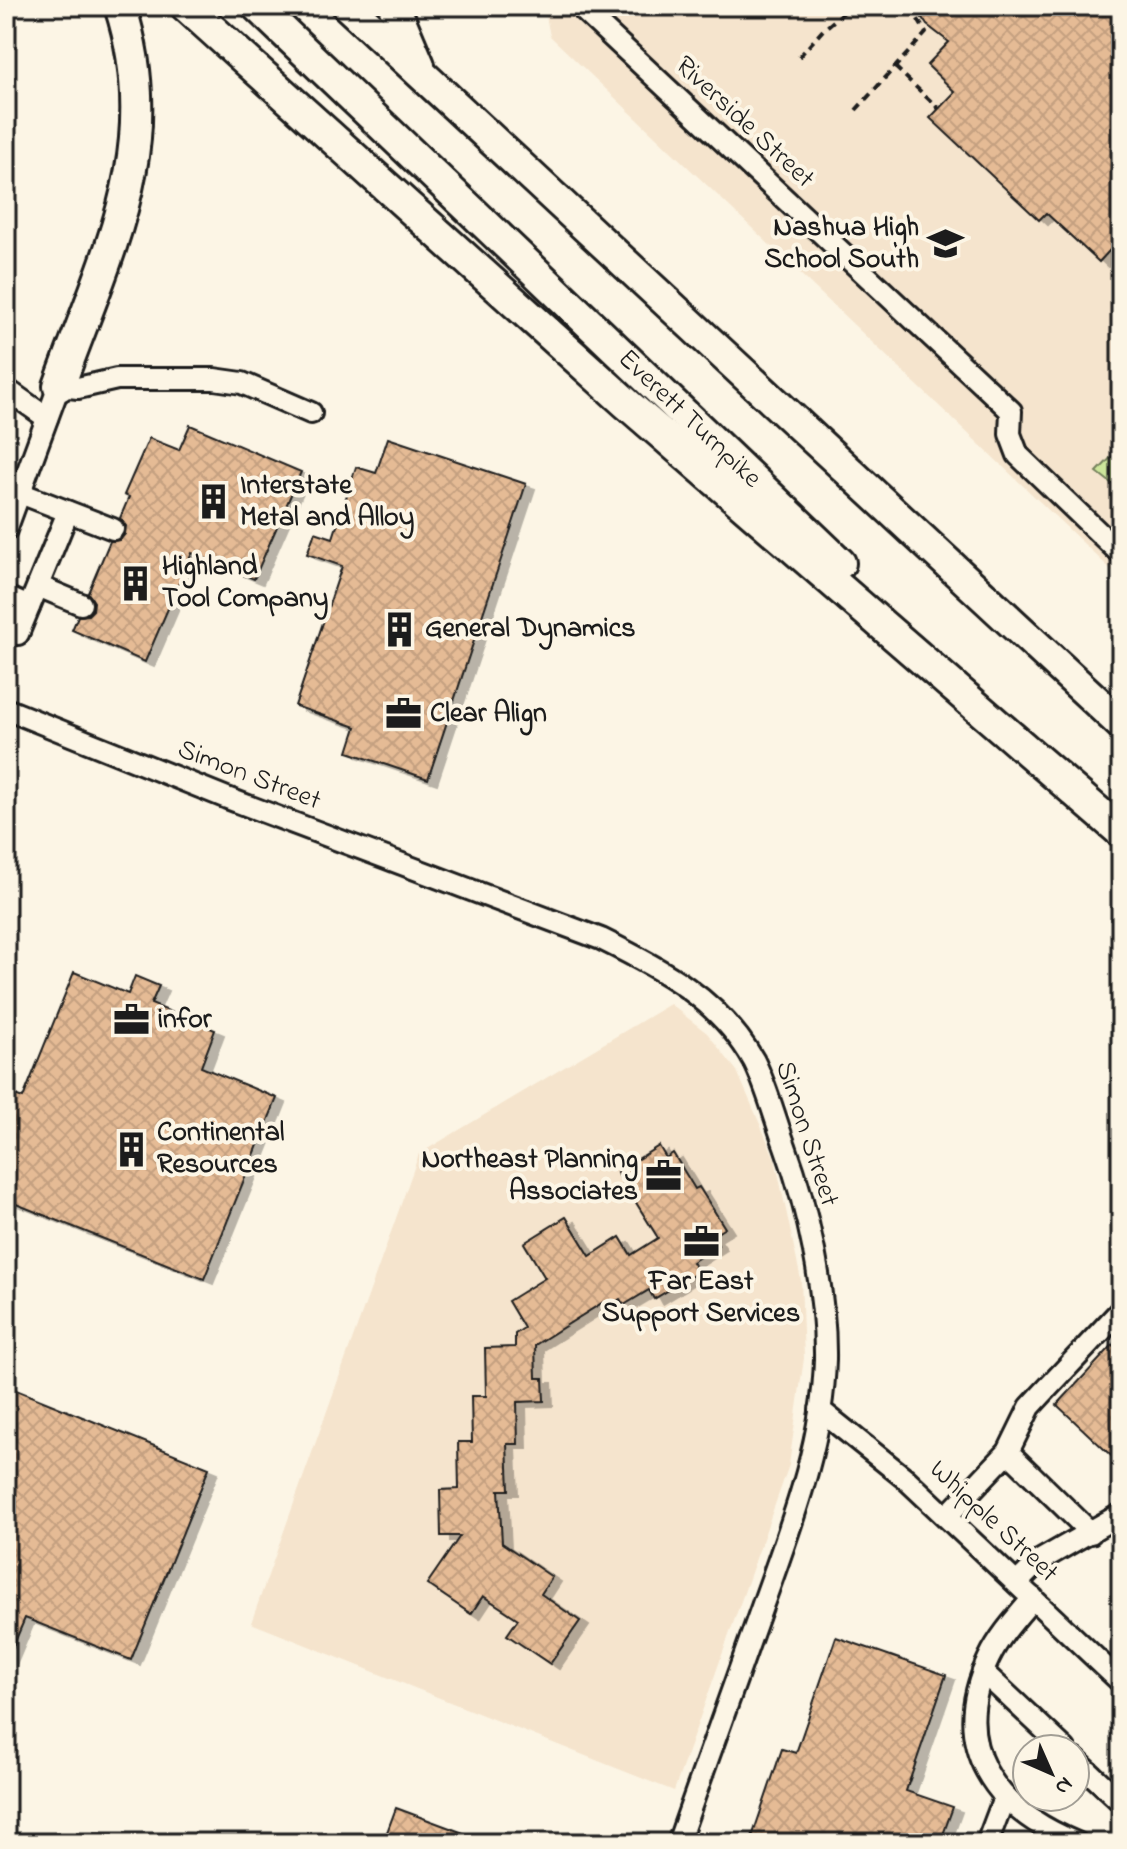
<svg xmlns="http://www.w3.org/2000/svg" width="1127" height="1849" font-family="'Indie Flower',sans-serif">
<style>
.built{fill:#f5e4cd}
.pitch{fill:#cde69b;stroke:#74815c;stroke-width:2}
.building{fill:url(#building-cross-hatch);stroke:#1c1c1c;stroke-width:2;filter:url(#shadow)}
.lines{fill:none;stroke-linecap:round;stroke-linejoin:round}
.minor-casing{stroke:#1c1c1c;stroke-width:26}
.highway-casing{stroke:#1c1c1c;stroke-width:36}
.path{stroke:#1c1c1c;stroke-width:4;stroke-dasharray:8 6;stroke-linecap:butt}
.minor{stroke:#fcf5e5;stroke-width:20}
.highway{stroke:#fcf5e5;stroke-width:30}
.labels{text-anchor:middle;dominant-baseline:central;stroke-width:8;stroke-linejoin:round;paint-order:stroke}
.street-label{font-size:28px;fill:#1c1c1c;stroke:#fcf5e5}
.poi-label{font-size:28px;font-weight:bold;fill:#1c1c1c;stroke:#fcf5e5;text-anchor:start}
</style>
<defs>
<pattern id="building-cross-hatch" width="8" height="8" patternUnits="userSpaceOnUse" patternTransform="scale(2)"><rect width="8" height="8" fill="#e5bb95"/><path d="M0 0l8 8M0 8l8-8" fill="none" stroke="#c4a080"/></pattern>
<filter id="shadow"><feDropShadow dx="9" dy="5" stdDeviation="0" flood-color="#0004"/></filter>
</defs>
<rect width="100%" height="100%" fill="#fcf5e5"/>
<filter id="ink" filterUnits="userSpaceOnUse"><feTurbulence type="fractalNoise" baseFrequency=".0125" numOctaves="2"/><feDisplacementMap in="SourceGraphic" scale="16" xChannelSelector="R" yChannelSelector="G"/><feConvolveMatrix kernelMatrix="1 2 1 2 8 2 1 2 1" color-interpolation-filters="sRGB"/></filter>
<g filter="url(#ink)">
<g class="built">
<path d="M 544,6 L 1121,6 L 1121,579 L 550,36 Z"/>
<path d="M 670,1004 L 707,1033 L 737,1071 L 775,1159 L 801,1280 L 804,1358 L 789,1465 L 674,1791 L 251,1623 L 419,1154 Z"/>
</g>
<path class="pitch" d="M 1121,447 L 1121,491 L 1097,472 Z"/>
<g class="building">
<path d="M 914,6 L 1121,6 L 1121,238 L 1099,262 L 1046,213 L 1039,220 L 930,118 L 955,92 L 927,65 L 949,42 L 927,25 Z"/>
<path d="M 190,425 L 301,472 L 254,579 L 192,553 L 145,662 L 72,630 L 78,616 L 88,615 L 93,610 L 94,602 L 88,593 L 110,541 L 120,540 L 125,534 L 126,526 L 120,518 L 129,497 L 124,495 L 149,438 L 179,450 Z"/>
<path d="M 388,438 L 526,484 L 428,779 L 348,752 L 356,727 L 295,706 L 342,566 L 307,554 L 315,532 L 333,538 L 356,467 L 376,473 Z"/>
<path d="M 74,972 L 128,994 L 135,976 L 159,986 L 151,1004 L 215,1030 L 201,1067 L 277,1098 L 204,1279 L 6,1200 L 6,1092 L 23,1098 Z"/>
<path d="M 659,1146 L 666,1158 L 673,1153 L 695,1189 L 699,1187 L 725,1228 L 712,1236 L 718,1245 L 692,1262 L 698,1272 L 654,1299 L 649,1290 L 624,1305 L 620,1299 L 605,1308 L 602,1303 L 535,1345 L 536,1378 L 543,1378 L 544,1401 L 517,1402 L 518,1444 L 507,1444 L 509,1490 L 499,1490 L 502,1543 L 552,1577 L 541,1594 L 580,1621 L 550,1664 L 507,1635 L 518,1619 L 483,1596 L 471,1614 L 427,1584 L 460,1536 L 441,1536 L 440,1490 L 459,1489 L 458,1442 L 472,1442 L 471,1396 L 486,1396 L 485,1348 L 515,1347 L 515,1334 L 524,1328 L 508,1301 L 545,1278 L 524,1243 L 566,1217 L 590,1256 L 620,1237 L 631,1255 L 658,1238 L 617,1172 Z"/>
<path d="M 1121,1336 L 1121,1465 L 1057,1405 Z"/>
<path d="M 6,1386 L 209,1468 L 131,1660 L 25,1618 L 6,1663 Z"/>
<path d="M 836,1637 L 946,1675 L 906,1791 L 953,1807 L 940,1843 L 770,1843 L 752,1837 L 782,1749 L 796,1753 Z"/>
<path d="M 396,1808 L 485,1841 L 485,1843 L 383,1843 Z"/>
</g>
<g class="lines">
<defs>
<g id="minor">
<path d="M 579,6 L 1011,411 L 1010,434 L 1018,455 L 1121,554"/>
<path d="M 6,389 L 47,418"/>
<path d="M 20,493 L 113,529"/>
<path d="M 6,530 L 59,386 L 78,388 L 117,379 L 214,379 L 242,383 L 311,413"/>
<path d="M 38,586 L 81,604"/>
<path d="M 6,597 L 29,607"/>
<path d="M 18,634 L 68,512"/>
<path d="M 6,709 L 227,798 L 601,939 C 662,969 719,999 754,1061 C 767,1087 775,1119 785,1146 C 808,1209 826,1292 825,1359 C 823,1444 791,1525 763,1604 C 735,1683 706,1763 678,1843"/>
<path d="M 820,1410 L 906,1479 L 1121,1682"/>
<path d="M 1008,1452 L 1091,1533"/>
<path d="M 947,1516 L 1008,1452 L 1030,1407 L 1041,1395 L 1121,1310"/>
<path d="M 1018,1582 L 1039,1561 L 1121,1514"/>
<path d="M 1033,1598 C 1017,1617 1000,1635 989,1658 C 947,1746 995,1810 1077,1843"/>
<path d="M 983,1672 L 1065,1749"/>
<path d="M 1075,1759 L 1121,1802"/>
<path d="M 987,1843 L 1004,1798"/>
</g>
<g id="highway">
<path d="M 186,6 L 626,403 L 1119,830"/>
<path id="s1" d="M 257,6 L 840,563"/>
<path d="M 348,6 L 1121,724"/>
<path d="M 394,6 L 419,65"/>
<path d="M 59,386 C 106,255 166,148 120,6"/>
</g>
</defs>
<use href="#minor" class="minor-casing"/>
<use href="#highway" class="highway-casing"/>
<g class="path">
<path d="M 799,57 L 823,30 L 851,6"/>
<path d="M 895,67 L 939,109"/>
<path d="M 856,110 L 926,33 L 910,6"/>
</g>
<use href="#minor" class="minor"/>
<use href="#highway" class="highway"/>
</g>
</g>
<defs>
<symbol id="school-bare" viewBox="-9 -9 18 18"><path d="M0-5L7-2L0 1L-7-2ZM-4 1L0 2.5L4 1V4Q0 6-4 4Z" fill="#1c1c1c" stroke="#fcf5e5" stroke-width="2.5" paint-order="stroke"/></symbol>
<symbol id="building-bare" viewBox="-9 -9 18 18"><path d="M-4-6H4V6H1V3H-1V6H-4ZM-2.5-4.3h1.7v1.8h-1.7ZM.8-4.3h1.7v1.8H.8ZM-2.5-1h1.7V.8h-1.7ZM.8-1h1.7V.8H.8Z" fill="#1c1c1c" stroke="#fcf5e5" stroke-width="2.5" paint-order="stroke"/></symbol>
<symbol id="office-bare" viewBox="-9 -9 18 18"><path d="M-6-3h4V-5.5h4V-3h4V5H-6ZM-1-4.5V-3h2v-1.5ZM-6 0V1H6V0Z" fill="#1c1c1c" stroke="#fcf5e5" stroke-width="2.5" paint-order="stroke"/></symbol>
</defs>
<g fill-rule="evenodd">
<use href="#school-bare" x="920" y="218" width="51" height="51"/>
<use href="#building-bare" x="188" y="476" width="51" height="51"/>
<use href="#building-bare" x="110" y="558" width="51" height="51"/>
<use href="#building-bare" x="374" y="604" width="51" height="51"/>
<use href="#office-bare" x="378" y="688" width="51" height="51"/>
<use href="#office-bare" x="106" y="994" width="51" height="51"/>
<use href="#building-bare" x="106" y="1124" width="51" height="51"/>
<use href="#office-bare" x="638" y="1150" width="51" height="51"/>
<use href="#office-bare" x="676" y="1216" width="51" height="51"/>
</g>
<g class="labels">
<g class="street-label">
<text transform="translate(744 123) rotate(43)">Riverside Street</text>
<text stroke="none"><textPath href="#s1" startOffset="598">Everett Turnpike</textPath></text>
<text transform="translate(249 776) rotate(21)">Simon Street</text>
<text transform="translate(806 1134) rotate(72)">Simon Street</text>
<text transform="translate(993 1522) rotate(43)">Whipple Street</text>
</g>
<g class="poi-label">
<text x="919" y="228" text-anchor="end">Nashua High<tspan x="919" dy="32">School South</tspan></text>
<text x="240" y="486">Interstate<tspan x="240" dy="32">Metal and Alloy</tspan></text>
<text x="162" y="567">Highland<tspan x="162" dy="32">Tool Company</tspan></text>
<text x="425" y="629">General Dynamics</text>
<text x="430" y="714">Clear Align</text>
<text x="158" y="1020">infor</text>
<text x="157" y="1133">Continental<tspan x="157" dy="32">Resources</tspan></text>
<text x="638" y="1160" text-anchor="end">Northeast Planning<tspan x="638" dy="32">Associates</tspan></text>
<text x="701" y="1282" text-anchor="middle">Far East<tspan x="701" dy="32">Support Services</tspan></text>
</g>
</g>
<rect width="1127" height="1849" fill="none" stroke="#fcf5e5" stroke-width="32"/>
<rect x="16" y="16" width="1095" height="1817" fill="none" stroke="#1c1c1c" stroke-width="3" filter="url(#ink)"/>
<g transform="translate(1051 1773) rotate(135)"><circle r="38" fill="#fcf5e5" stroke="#a29e95" stroke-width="2"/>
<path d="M0-6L14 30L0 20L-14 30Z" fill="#1c1c1c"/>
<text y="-12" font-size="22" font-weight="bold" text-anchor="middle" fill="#1c1c1c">N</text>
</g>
</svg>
